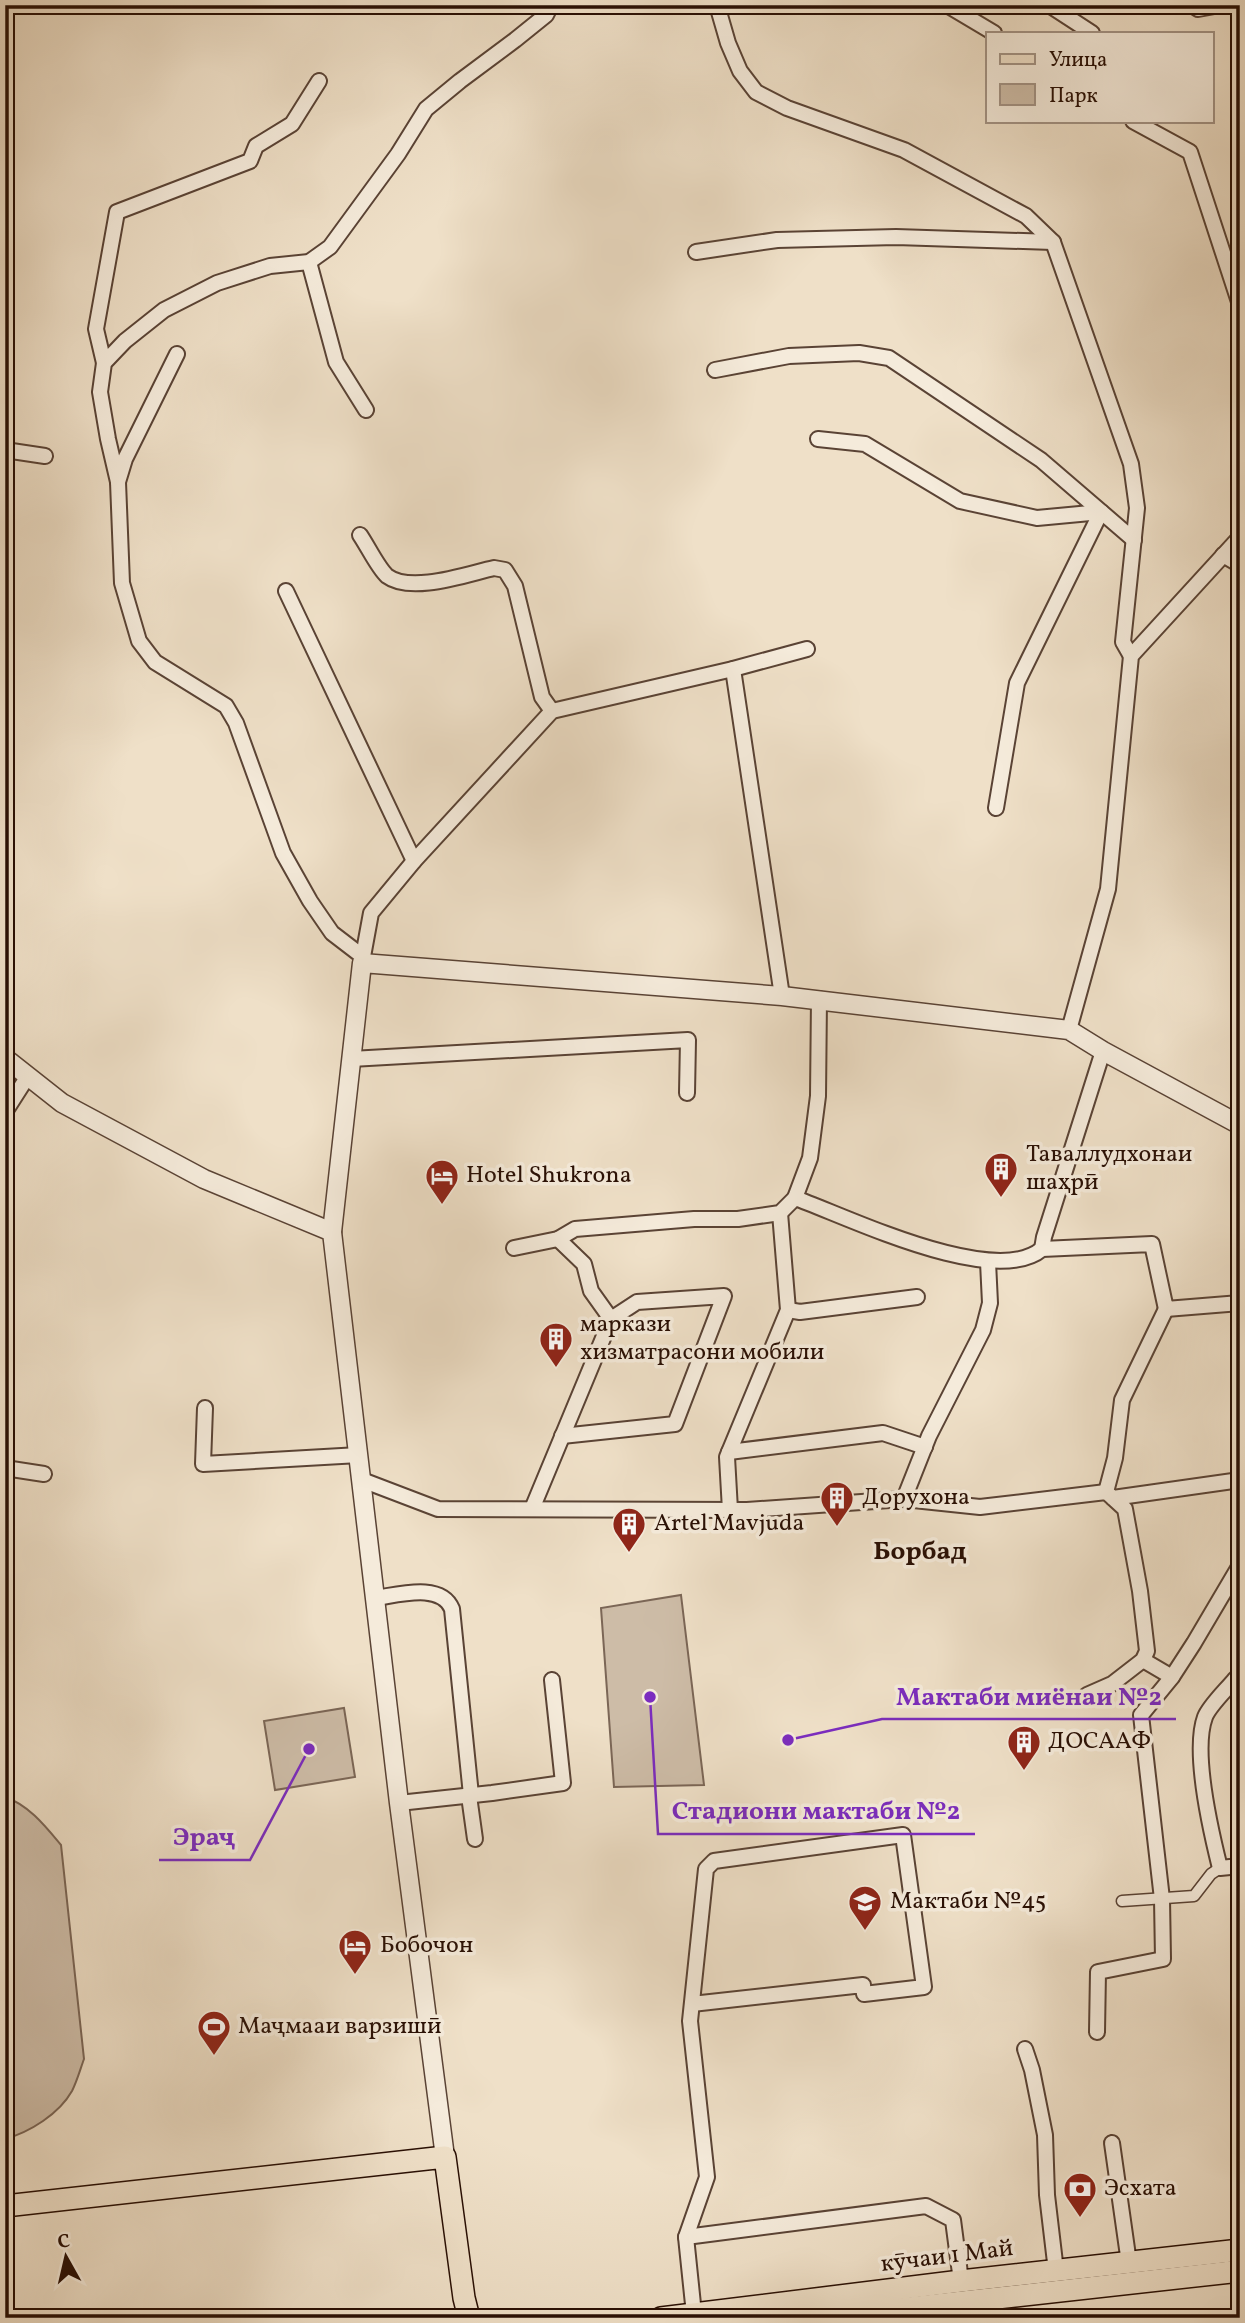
<svg xmlns="http://www.w3.org/2000/svg" width="1245" height="2323" font-family="Vollkorn,serif">
<style>
.green{fill:#cdbca7;stroke:#7b6656;stroke-width:2}
.lines{fill:none;stroke-linecap:round;stroke-linejoin:round}
.pedestrian-casing{stroke:#5a4335;stroke-width:13}
.minor-casing{stroke:#5a4335;stroke-width:18}
.tertiary-casing{stroke:#5a4335;stroke-width:21}
.primary-casing{stroke:#290f04;stroke-width:24}
.pedestrian{stroke:#f5ebdb;stroke-width:10}
.minor{stroke:#f5ebdb;stroke-width:14}
.tertiary{stroke:#f5ebdb;stroke-width:18}
.primary{stroke:#efe0c8;stroke-width:21}
.labels{text-anchor:middle;dominant-baseline:central;stroke-width:7;stroke-linejoin:round;paint-order:stroke}
.poi-label{font-size:24px;fill:#290f04;stroke:#f5ebdb;text-anchor:start}
.street-label{font-size:24px;fill:#290f04;stroke:#f5ebdb}
.neighbourhood-label{font-size:26px;font-weight:bold;fill:#290f04;stroke:#f5ebdb}
.leader{fill:none;stroke:#7b2cbf;stroke-width:2.5}
.callout-dot{fill:#7b2cbf;stroke:#f5ebdb;stroke-width:2.5}
.callout-label{font-size:26px;text-anchor:middle;font-weight:bold;fill:#7b2cbf;stroke:#f5ebdb;stroke-width:7;stroke-linejoin:round;paint-order:stroke}
</style>
<rect width="100%" height="100%" fill="#efe0c8"/>
<filter id="stains"><feTurbulence type="fractalNoise" baseFrequency=".00286" numOctaves="4"/><feColorMatrix values="0 0 0 0 .2 0 0 0 0 .09 0 0 0 0 .02 0 0 0 .5 -.17"/></filter>
<radialGradient id="worn" r=".72"><stop offset=".6" stop-color="#630" stop-opacity="0"/><stop offset="1" stop-color="#630" stop-opacity=".3"/></radialGradient>
<g class="green">
<path d="M 681,1595 L 704,1785 L 614,1787 L 601,1608 Z"/>
<path d="M 344,1708 L 355,1777 L 275,1790 L 264,1721 Z"/>
<path d="M 5,1797 C 29,1805 46,1827 61,1845 L 84,2059 C 80,2070 77,2081 72,2091 C 59,2114 30,2132 5,2139 Z"/>
</g>
<g class="lines">
<defs>
<path id="pedestrian" d="M 1122,1901 L 1194,1896 L 1211,1874 L 1220,1868"/>
<g id="minor">
<path d="M 717,5 L 728,43 L 740,71 L 756,92 L 787,108 L 904,150 L 1026,216 L 1053,242 L 1131,464 L 1137,508 L 1123,642 L 1131,656"/>
<path d="M 947,5 L 994,33"/>
<path d="M 1049,5 L 1092,33"/>
<path d="M 1192,5 L 1198,9 L 1220,5"/>
<path d="M 1133,121 L 1190,152 L 1240,305"/>
<path d="M 696,252 L 777,240 L 896,237 L 1053,242"/>
<path d="M 309,262 L 336,362 L 366,410"/>
<path d="M 177,354 L 125,459 L 118,482 L 122,583 L 139,641 L 155,662 L 226,706 L 236,723 L 283,853 L 310,901 L 332,933 L 362,956"/>
<path d="M 104,363 L 96,329 L 117,212 L 250,161 L 256,146 L 292,124 L 319,81"/>
<path d="M 715,370 L 789,356 L 859,353 L 889,358 L 1041,460 L 1134,540"/>
<path d="M 818,439 L 865,444 L 960,501 L 1037,518 L 1101,512"/>
<path d="M 5,450 L 45,456"/>
<path d="M 118,482 L 108,439 L 100,392 L 104,363 L 125,341 L 164,310 L 217,283 L 270,266 L 309,262 L 330,247 L 398,154 L 426,109 L 460,81 L 515,40 L 546,15 L 551,5"/>
<path d="M 360,535 C 367,545 378,568 387,576 C 411,594 467,574 494,568 L 505,570 L 515,586 L 542,697 L 552,711"/>
<path d="M 1223,555 L 1240,565"/>
<path d="M 286,591 L 414,861"/>
<path d="M 733,669 L 782,996"/>
<path d="M 996,808 L 1017,683 L 1101,512"/>
<path d="M 362,962 L 371,913 L 414,861 L 552,711 L 733,669 L 807,649"/>
<path d="M 819,999 L 818,1096 L 810,1158 L 795,1198 C 848,1217 994,1289 1042,1249 L 1152,1244 L 1166,1309 L 1240,1303"/>
<path d="M 1069,1030 L 1108,889 L 1131,656 L 1240,537"/>
<path d="M 351,1059 L 688,1040 L 687,1093"/>
<path d="M 5,1112 L 28,1076"/>
<path d="M 514,1248 L 558,1239 L 575,1229 L 694,1219 L 738,1219 L 780,1213 L 795,1198"/>
<path d="M 1042,1249 L 1044,1237 L 1103,1051"/>
<path d="M 788,1310 L 800,1312 L 917,1297"/>
<path d="M 205,1408 L 203,1464 L 359,1455"/>
<path d="M 562,1436 L 675,1424 L 724,1296 L 637,1302 L 611,1319"/>
<path d="M 729,1452 L 883,1433 L 925,1447"/>
<path d="M 5,1468 L 44,1474"/>
<path d="M 362,1480 L 438,1509 L 747,1510 L 904,1499 L 980,1507 L 1106,1492 L 1113,1498 L 1240,1480"/>
<path d="M 1106,1492 L 1115,1458 L 1122,1400 L 1166,1309"/>
<path d="M 904,1499 L 929,1436 L 983,1330 L 990,1303 L 988,1262"/>
<path d="M 532,1509 L 611,1319 L 591,1291 L 584,1264 L 558,1239"/>
<path d="M 730,1510 L 727,1457 L 788,1310 L 780,1213"/>
<path d="M 375,1598 C 398,1595 441,1582 452,1609 L 471,1795"/>
<path d="M 1143,1660 L 1172,1677"/>
<path d="M 1240,1678 L 1235,1679 C 1227,1689 1209,1706 1205,1717 C 1192,1752 1211,1832 1220,1868 L 1240,1866"/>
<path d="M 1087,1695 L 1112,1684 L 1143,1660 L 1147,1651 L 1140,1591 L 1125,1509 L 1113,1498"/>
<path d="M 469,1796 L 475,1839"/>
<path d="M 399,1803 L 492,1793 L 563,1783 L 552,1680"/>
<path d="M 692,2004 L 863,1985 L 864,1994 L 924,1987 L 903,1835 L 714,1861 L 706,1869 L 690,2021 L 707,2177 L 686,2237 L 694,2314"/>
<path d="M 1097,2032 L 1098,1972 L 1163,1959 L 1162,1899 L 1141,1715 L 1172,1677 L 1194,1643 L 1240,1565"/>
<path d="M 1025,2049 L 1032,2070 L 1045,2135 L 1047,2195 L 1056,2271"/>
<path d="M 1112,2143 L 1129,2263"/>
<path d="M 686,2237 L 926,2206 L 953,2220 L 961,2281"/>
</g>
<g id="tertiary">
<path d="M 5,1058 L 62,1103 L 204,1179 L 332,1232 L 399,1803 L 445,2157"/>
<path d="M 332,1232 L 362,963 L 782,996 L 1069,1030 L 1103,1051 L 1240,1125"/>
</g>
<g id="primary">
<path d="M 5,2206 L 445,2157 L 464,2298 L 469,2318"/>
<path d="M 661,2318 L 961,2281 L 1240,2250"/>
<path d="M 819,2318 L 1240,2271"/>
</g>
</defs>
<use href="#pedestrian" class="pedestrian-casing"/>
<use href="#minor" class="minor-casing"/>
<use href="#tertiary" class="tertiary-casing"/>
<use href="#primary" class="primary-casing"/>
<use href="#pedestrian" class="pedestrian"/>
<use href="#minor" class="minor"/>
<use href="#tertiary" class="tertiary"/>
<use href="#primary" class="primary"/>
</g>
<defs>
<symbol id="building-pin" viewBox="-11 -11 22 30"><path d="M0 17L-7.5 6A9.5 9.5 0 1 1 7.5 6Z" fill="#8f2418" stroke="#f5ebdb"/><path d="M-4-6H4V6H1V3H-1V6H-4ZM-2.5-4.3h1.7v1.8h-1.7ZM.8-4.3h1.7v1.8H.8ZM-2.5-1h1.7V.8h-1.7ZM.8-1h1.7V.8H.8Z" fill="#fff"/></symbol>
<symbol id="hotel-pin" viewBox="-11 -11 22 30"><path d="M0 17L-7.5 6A9.5 9.5 0 1 1 7.5 6Z" fill="#8f2418" stroke="#f5ebdb"/><path d="M-6-4.5h1.5V1H6V5H4.5V3h-9V5H-6ZM-4 0a1.8 1.8 0 1 1 3.6 0ZM.5 0V-2.5h3Q6-2.5 6 0Z" fill="#fff"/></symbol>
<symbol id="school-pin" viewBox="-11 -11 22 30"><path d="M0 17L-7.5 6A9.5 9.5 0 1 1 7.5 6Z" fill="#8f2418" stroke="#f5ebdb"/><path d="M0-5L7-2L0 1L-7-2ZM-4 1L0 2.5L4 1V4Q0 6-4 4Z" fill="#fff"/></symbol>
<symbol id="stadium-pin" viewBox="-11 -11 22 30"><path d="M0 17L-7.5 6A9.5 9.5 0 1 1 7.5 6Z" fill="#8f2418" stroke="#f5ebdb"/><path d="M0-5a6.5 5 0 1 0 0 10a6.5 5 0 1 0 0-10ZM-3.5-1.8h7v3.6h-7Z" fill="#fff"/></symbol>
<symbol id="bank-pin" viewBox="-11 -11 22 30"><path d="M0 17L-7.5 6A9.5 9.5 0 1 1 7.5 6Z" fill="#8f2418" stroke="#f5ebdb"/><path d="M-6-4H6V4H-6ZM0-2.3a2.3 2.3 0 1 0 0 4.6a2.3 2.3 0 1 0 0-4.6Z" fill="#fff"/></symbol>
</defs>
<g fill-rule="evenodd">
<use href="#building-pin" x="982" y="1150" width="38" height="52"/>
<use href="#hotel-pin" x="423" y="1157" width="38" height="52"/>
<use href="#building-pin" x="537" y="1320" width="38" height="52"/>
<use href="#building-pin" x="818" y="1479" width="38" height="52"/>
<use href="#building-pin" x="610" y="1505" width="38" height="52"/>
<use href="#building-pin" x="1005" y="1723" width="38" height="52"/>
<use href="#school-pin" x="846" y="1883" width="38" height="52"/>
<use href="#hotel-pin" x="336" y="1927" width="38" height="52"/>
<use href="#stadium-pin" x="195" y="2008" width="38" height="52"/>
<use href="#bank-pin" x="1061" y="2170" width="38" height="52"/>
</g>
<g class="labels">
<g class="poi-label">
<text x="1026" y="1155">Таваллудхонаи<tspan x="1026" dy="28">шаҳрӣ</tspan></text>
<text x="466" y="1176">Hotel Shukrona</text>
<text x="580" y="1325">маркази<tspan x="580" dy="28">хизматрасони мобили</tspan></text>
<text x="862" y="1498">Дорухона</text>
<text x="654" y="1524">Artel Mavjuda</text>
<text x="1048" y="1742">ДОСААФ</text>
<text x="890" y="1902">Мактаби №45</text>
<text x="380" y="1946">Бобочон</text>
<text x="238" y="2027">Маҷмааи варзишӣ</text>
<text x="1104" y="2189">Эсхата</text>
</g>
<g class="street-label">
<text transform="translate(947 2257) rotate(-7)">кӯчаи 1 Май</text>
</g>
<g class="neighbourhood-label">
<text x="920" y="1552">Борбад</text>
</g>
</g>
<path class="leader" d="M788 1740L882 1719H1176M650 1697L658 1834H975M309 1749L250 1860H159"/>
<g class="callout-dot">
<circle cx="788" cy="1740" r="7"/>
<circle cx="650" cy="1697" r="7"/>
<circle cx="309" cy="1749" r="7"/>
</g>
<g class="callout-label">
<text x="1029" y="1705">Мактаби миёнаи №2</text>
<text x="816" y="1819">Стадиони мактаби №2</text>
<text x="204" y="1845">Эраҷ</text>
</g>
<rect width="1245" height="2323" fill="none" stroke="#efe0c8" stroke-width="28"/>
<rect x="7" y="7" width="1231" height="2309" fill="none" stroke="#290f04" stroke-width="3.5"/>
<rect x="14" y="14" width="1217" height="2295" fill="none" stroke="#290f04" stroke-width="2"/>
<rect x="986" y="32" width="228" height="91" fill="#f5ebdb" stroke="#a39385" stroke-width="2"/>
<rect x="1000" y="54" width="35" height="10" fill="#efe0c8" stroke="#a39385" stroke-width="2"/>
<text x="1049" y="66" font-size="21" fill="#290f04">Улица</text>
<rect x="1000" y="84" width="35" height="21" fill="#cdbca7" stroke="#a39385" stroke-width="2"/>
<text x="1049" y="102" font-size="21" fill="#290f04">Парк</text>
<g transform="translate(66 2257) rotate(352)" stroke="#f5ebdb" stroke-width="5" paint-order="stroke">
<path d="M0-5L12 26L0 18L-12 26Z" fill="#290f04"/>
<text y="-10" font-size="19" font-weight="bold" text-anchor="middle" fill="#290f04">С</text>
</g>
<rect width="100%" height="100%" filter="url(#stains)"/>
<rect width="100%" height="100%" fill="url(#worn)"/>
</svg>
